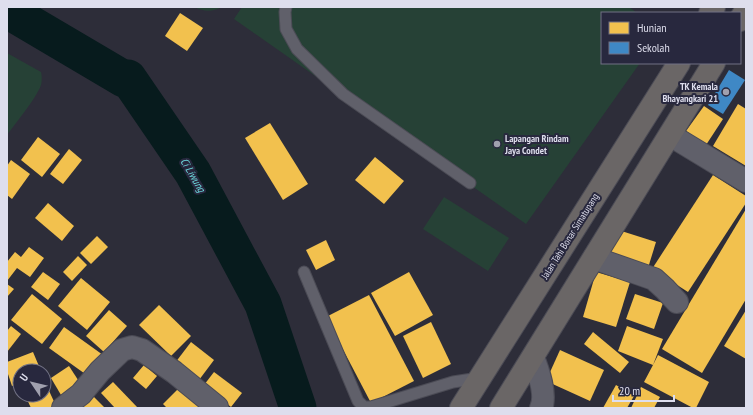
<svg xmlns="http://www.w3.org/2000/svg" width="753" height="415" font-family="'PT Sans Narrow',sans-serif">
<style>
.green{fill:#264136}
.homes{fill:#f2c14e}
.schools{fill:#3f88c5}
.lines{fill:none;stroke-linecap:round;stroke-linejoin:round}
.river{stroke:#071b1d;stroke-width:37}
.service-casing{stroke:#4b4b55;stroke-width:13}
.minor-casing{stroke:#4b4b55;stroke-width:24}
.trunk-casing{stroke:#4b4b55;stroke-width:24}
.service{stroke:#60606a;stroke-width:11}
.minor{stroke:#60606a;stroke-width:22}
.trunk{stroke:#6a6666;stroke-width:22}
.poi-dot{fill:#a0a0ae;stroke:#28283e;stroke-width:1.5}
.labels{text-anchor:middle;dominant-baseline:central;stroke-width:4;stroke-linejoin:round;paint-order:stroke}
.poi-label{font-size:10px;font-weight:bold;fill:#dedeed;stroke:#28283e;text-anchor:end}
.street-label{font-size:10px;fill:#dedeed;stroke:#28283e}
.water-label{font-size:11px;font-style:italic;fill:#6ddbdf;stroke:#28283e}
</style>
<rect width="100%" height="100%" fill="#2d2d39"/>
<g class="green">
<path d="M 195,7 L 221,7 C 214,12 203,12 195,7 Z"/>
<path d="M 242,7 L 629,7 L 637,13 L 602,13 L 602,63 L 640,63 L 526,224 L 234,19 Z"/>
<path d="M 7,53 L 41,72 C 42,76 42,81 41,85 C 37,97 16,123 7,135 Z"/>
<path d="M 444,197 L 509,238 L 488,271 L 423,229 Z"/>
</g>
<g class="homes">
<path d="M 180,13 L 203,28 L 187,51 L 165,36 Z"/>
<path d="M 738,104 L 746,109 L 746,166 L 713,146 Z"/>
<path d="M 704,106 L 723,119 L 706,145 L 686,131 Z"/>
<path d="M 270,123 L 308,184 L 283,200 L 245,138 Z"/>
<path d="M 38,137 L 60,154 L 42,177 L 21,160 Z"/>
<path d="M 69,149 L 82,160 L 63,184 L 50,174 Z"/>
<path d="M 375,157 L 404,181 L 384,204 L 355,180 Z"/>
<path d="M 11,160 L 30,174 L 12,199 L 7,195 L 7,166 Z"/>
<path d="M 713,175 L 746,196 L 746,203 L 688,292 L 652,269 Z"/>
<path d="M 48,203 L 74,226 L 62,241 L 35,218 Z"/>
<path d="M 746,209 L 746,299 L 702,373 L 662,349 Z"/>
<path d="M 612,228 L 656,242 L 648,268 L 604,254 Z"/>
<path d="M 97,236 L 108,247 L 91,264 L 80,253 Z"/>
<path d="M 326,240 L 335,260 L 316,270 L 306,250 Z"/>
<path d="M 29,247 L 44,258 L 30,277 L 17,268 L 7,281 L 7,262 L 15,252 L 21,257 Z"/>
<path d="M 78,256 L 87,265 L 72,281 L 63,272 Z"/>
<path d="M 43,272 L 60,284 L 48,300 L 31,287 Z"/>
<path d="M 409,272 L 433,315 L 395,336 L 371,293 Z"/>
<path d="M 596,272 L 630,282 L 616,327 L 583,317 Z"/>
<path d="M 81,278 L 110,302 L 87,330 L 58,306 Z"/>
<path d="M 7,284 L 14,289 L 7,297 Z"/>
<path d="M 32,294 L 62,319 L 42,344 L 11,320 Z"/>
<path d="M 635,294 L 663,303 L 654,329 L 626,319 Z"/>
<path d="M 369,295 L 414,381 L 371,403 L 326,317 Z"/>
<path d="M 159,305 L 191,336 L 171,356 L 139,325 Z"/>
<path d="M 109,310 L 127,326 L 104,352 L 86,336 Z"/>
<path d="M 746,310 L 746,359 L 724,346 Z"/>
<path d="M 431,322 L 451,364 L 423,378 L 403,336 Z"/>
<path d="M 11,326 L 21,334 L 7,352 L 7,331 Z"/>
<path d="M 627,326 L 663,339 L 653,365 L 658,355 L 709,382 L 696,408 L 693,408 L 644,382 L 653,365 L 618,351 Z"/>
<path d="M 64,327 L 103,355 L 88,376 L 49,348 Z"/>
<path d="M 593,332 L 629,362 L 620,373 L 584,344 Z"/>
<path d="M 191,342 L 214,360 L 199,380 L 175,363 Z"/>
<path d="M 560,350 L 604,370 L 590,401 L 546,381 Z"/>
<path d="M 33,352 L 41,371 L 20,371 L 20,383 L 12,386 L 7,371 L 7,362 Z"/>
<path d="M 144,365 L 157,376 L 146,389 L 133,378 Z"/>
<path d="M 69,366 L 80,383 L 61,395 L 51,378 Z"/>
<path d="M 214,372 L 242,393 L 231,407 L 204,385 Z"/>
<path d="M 44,380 L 57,408 L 31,408 L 25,395 L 44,395 Z"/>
<path d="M 113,382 L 138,408 L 115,408 L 101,393 Z"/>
<path d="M 182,385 L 203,408 L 167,408 L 163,404 Z"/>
<path d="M 616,385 L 634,396 L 627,408 L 603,408 Z"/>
<path d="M 641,387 L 660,397 L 654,408 L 631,408 Z"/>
<path d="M 92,395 L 105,408 L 85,408 L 82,405 Z"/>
</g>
<path class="schools" d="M 729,70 L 745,80 L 723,114 L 708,105 Z"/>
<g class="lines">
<path class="river" d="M 7,10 L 124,79 L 128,78 L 193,173 L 263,304 L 298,408"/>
<defs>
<g id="service">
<path d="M 286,7 L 285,12 L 286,29 L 297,49 L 343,94 L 470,183"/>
<path d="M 304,272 L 358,401 L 364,407 L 371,407 L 453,382 L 479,378"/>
</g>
<g id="minor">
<path d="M 680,141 L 746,181"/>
<path d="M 594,258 L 654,279 L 665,289 L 677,302"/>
<path d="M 533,357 C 538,370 547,395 541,408"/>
<path d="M 63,408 L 81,394 L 100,371 L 122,350 L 132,347 L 142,350 L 174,372 L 217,407"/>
</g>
<g id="trunk">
<path d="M 710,13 L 714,7"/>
<path d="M 740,20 L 746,10"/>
<path d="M 461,408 L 679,63"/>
<path d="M 501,408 L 714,63"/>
</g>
</defs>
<use href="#service" class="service-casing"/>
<use href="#minor" class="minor-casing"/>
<use href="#trunk" class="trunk-casing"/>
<use href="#service" class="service"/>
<use href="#minor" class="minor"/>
<use href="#trunk" class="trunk"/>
</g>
<g class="poi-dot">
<circle cx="726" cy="92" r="4"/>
<circle cx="497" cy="144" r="4"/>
</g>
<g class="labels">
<g class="poi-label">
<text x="718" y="86">TK Kemala<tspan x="718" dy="12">Bhayangkari 21</tspan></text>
<text x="505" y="138" text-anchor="start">Lapangan Rindam<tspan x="505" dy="12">Jaya Condet</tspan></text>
</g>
<g class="street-label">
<text transform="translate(570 236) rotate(-58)">Jalan Tahi Bonar Simatupang</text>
</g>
<g class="water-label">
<text transform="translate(193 175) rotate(59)">Ci Liwung</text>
</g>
</g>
<rect width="753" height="415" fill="none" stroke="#dedeed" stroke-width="16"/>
<rect x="601" y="12" width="140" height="52" fill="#28283e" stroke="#717184"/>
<rect x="609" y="22" width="20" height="12" fill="#f2c14e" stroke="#717184"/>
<text x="637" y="32" font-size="12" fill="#dedeed">Hunian</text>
<rect x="609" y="42" width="20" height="12" fill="#3f88c5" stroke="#717184"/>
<text x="637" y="52" font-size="12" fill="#dedeed">Sekolah</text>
<g transform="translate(32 383) rotate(305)"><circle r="19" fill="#28283e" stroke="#717184"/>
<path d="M0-3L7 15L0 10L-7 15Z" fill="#a0a0ae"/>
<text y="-6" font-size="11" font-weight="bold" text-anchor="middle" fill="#dedeed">U</text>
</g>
<path d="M613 395v6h61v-6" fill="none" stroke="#dedeed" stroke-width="2"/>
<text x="619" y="395" font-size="12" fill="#dedeed" stroke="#28283e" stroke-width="3" paint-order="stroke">20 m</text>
</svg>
